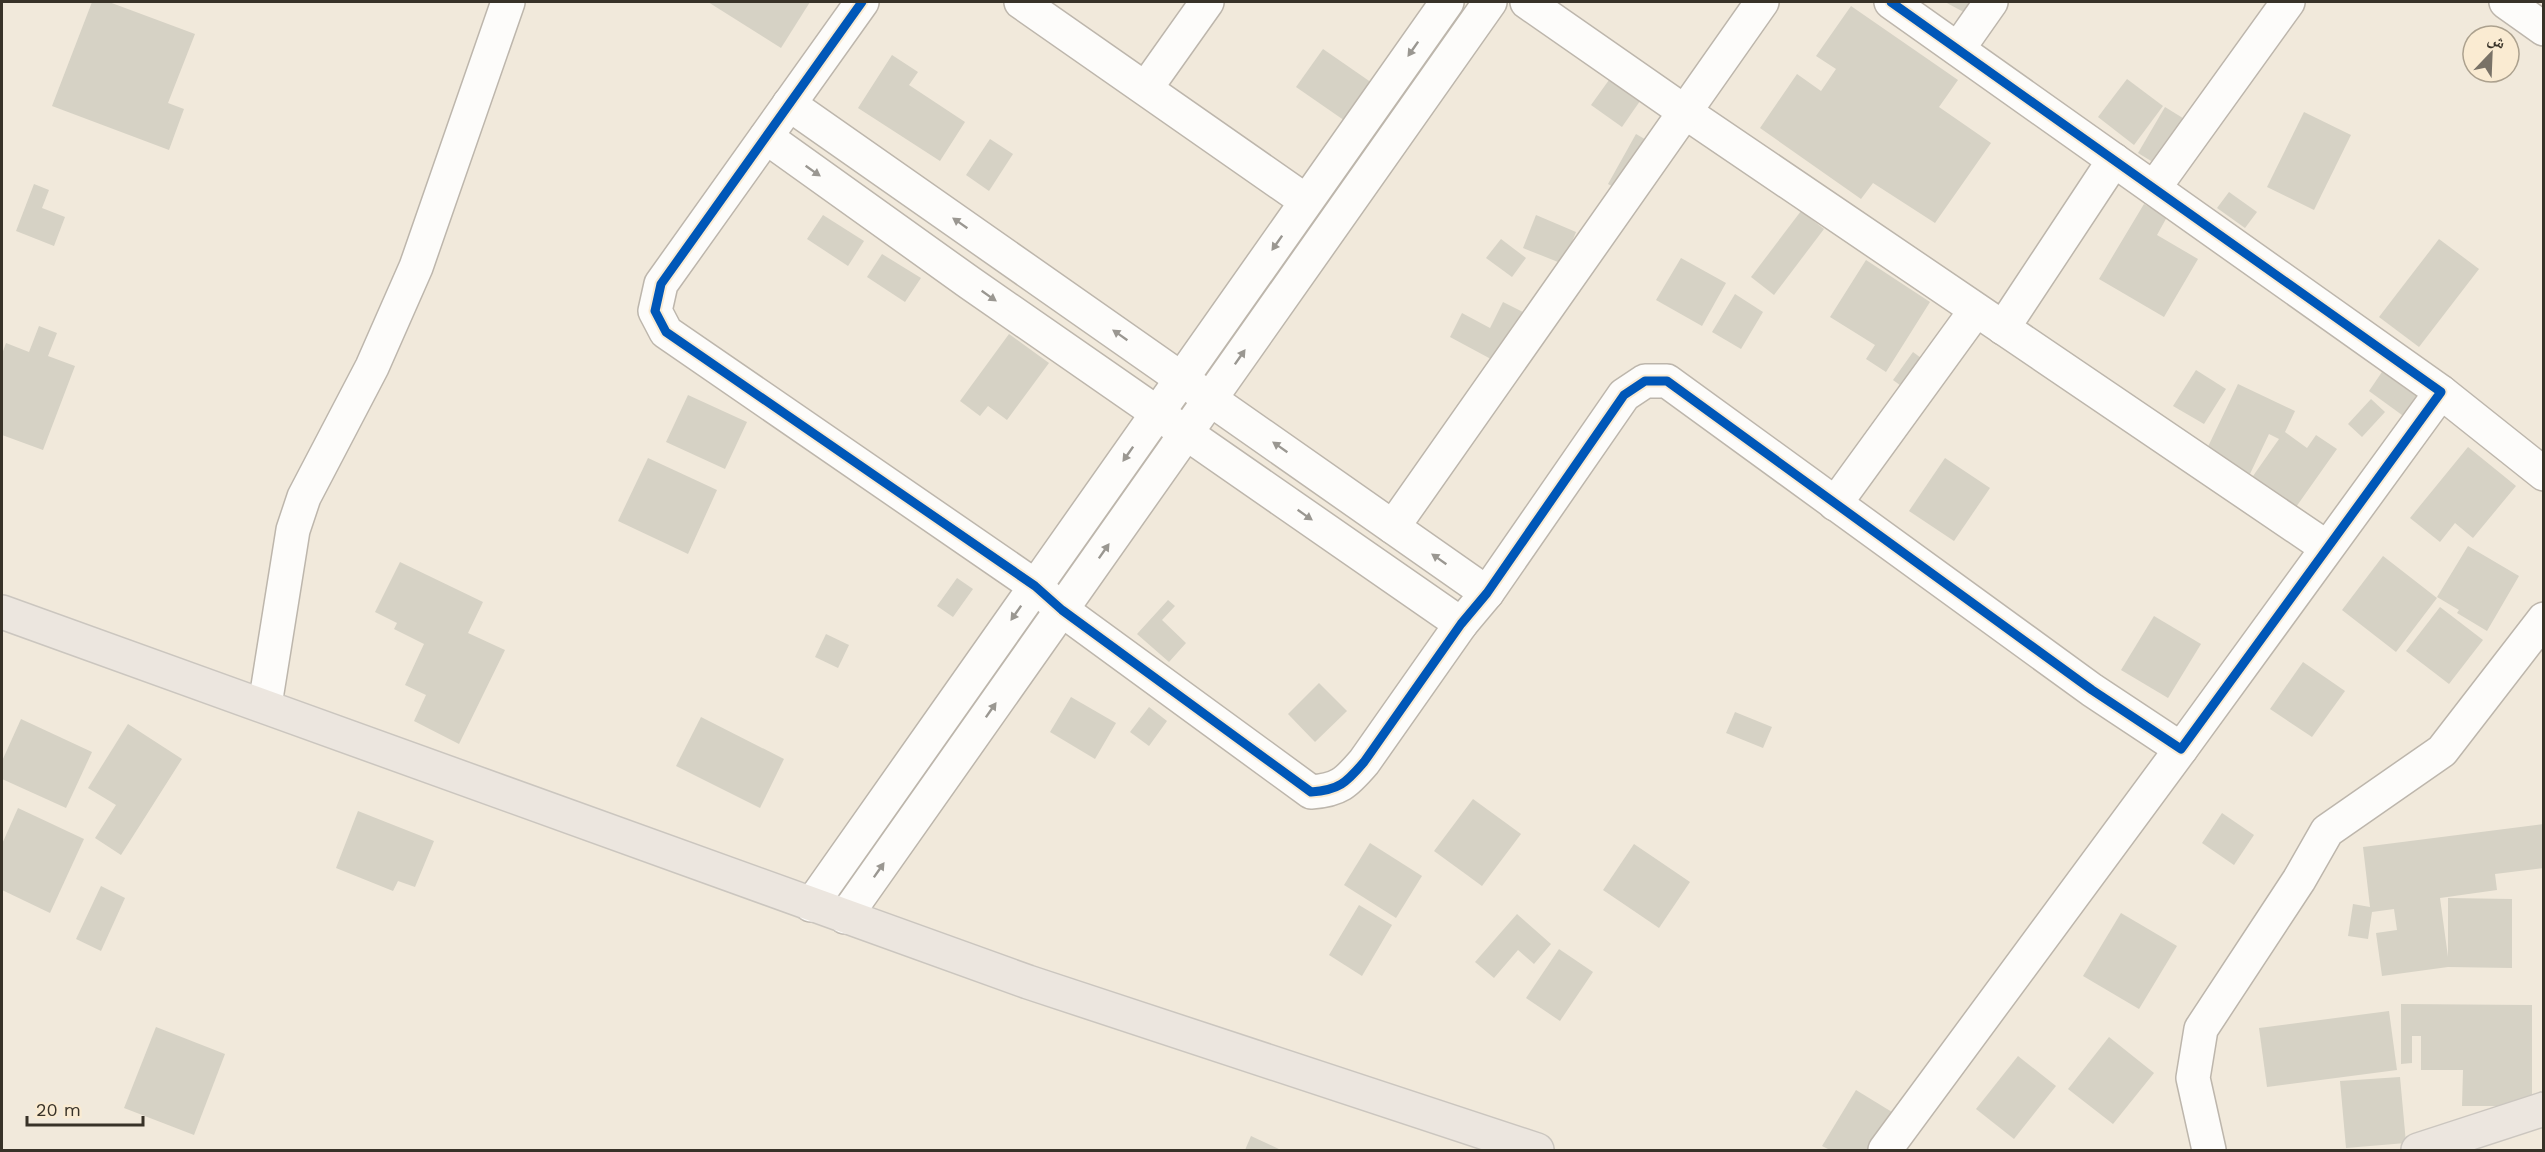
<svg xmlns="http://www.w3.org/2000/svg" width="2545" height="1152" font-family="'Work Sans','Noto Naskh Arabic',sans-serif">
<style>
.building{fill:#d6d2c5}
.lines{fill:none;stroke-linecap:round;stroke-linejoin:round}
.minor-casing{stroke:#bdb6ac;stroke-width:36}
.major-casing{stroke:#cbc6bf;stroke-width:36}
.minor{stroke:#fdfcfa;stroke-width:33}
.major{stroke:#ece6df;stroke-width:33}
.cycleway-casing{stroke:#faebd2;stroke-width:13}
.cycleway{stroke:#0057b8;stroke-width:9}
.oneway{fill:#9a9791}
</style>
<rect width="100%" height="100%" fill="#f1e9db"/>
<g class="building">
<path d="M 92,2 L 109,2 L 195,34 L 168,103 L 184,109 L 169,150 L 52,106 Z"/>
<path d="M 708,2 L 810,2 L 781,48 Z"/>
<path d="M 1945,2 L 1998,2 L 1986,24 Z"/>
<path d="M 1851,6 L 1958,80 L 1939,107 L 1991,143 L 1935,223 L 1873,183 L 1861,199 L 1760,128 L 1797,74 L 1821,91 L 1836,69 L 1816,56 Z"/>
<path d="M 1323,49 L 1388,94 L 1361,132 L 1296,87 Z"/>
<path d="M 892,55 L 918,72 L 909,85 L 965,122 L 940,161 L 858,108 Z"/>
<path d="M 2127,79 L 2163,106 L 2134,145 L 2098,117 Z"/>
<path d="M 1609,80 L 1640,101 L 1622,127 L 1591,105 Z"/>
<path d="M 2165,107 L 2207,133 L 2179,178 L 2138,153 Z"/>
<path d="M 2304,112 L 2351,135 L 2314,210 L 2267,187 Z"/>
<path d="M 1636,134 L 1662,149 L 1634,198 L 1608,184 Z"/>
<path d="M 990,139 L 1013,154 L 989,191 L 966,175 Z"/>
<path d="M 34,184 L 49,190 L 42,208 L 65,217 L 54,246 L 16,231 Z"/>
<path d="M 2229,192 L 2257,212 L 2245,228 L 2217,208 Z"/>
<path d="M 2144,204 L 2167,217 L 2157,235 L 2198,259 L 2164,317 L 2099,279 Z"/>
<path d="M 1801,211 L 1824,229 L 1774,295 L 1751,277 Z"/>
<path d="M 823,215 L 864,241 L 848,266 L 807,239 Z"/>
<path d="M 1536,215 L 1576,232 L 1563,264 L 1523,248 Z"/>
<path d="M 1501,239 L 1526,258 L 1512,277 L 1486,258 Z"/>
<path d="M 2439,239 L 2479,269 L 2419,347 L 2379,317 Z"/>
<path d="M 882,254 L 921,278 L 905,302 L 867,277 Z"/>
<path d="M 1681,258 L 1726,283 L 1702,326 L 1656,300 Z"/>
<path d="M 1866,260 L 1930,302 L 1886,372 L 1866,359 L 1875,345 L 1830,317 Z"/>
<path d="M 1735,294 L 1763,312 L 1741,349 L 1712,332 Z"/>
<path d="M 1503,302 L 1529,315 L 1502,365 L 1450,337 L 1462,313 L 1490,328 Z"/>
<path d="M 39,326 L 57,333 L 48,356 L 75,366 L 43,450 L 2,435 L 2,354 L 6,343 L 29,352 Z"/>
<path d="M 1009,334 L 1049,363 L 1007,420 L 988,406 L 980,416 L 960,401 Z"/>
<path d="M 1913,352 L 1941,373 L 1922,401 L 1893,380 Z"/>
<path d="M 2196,370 L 2226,389 L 2204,424 L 2173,406 Z"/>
<path d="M 2382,372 L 2427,404 L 2413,423 L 2369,391 Z"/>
<path d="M 2238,384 L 2295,411 L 2285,432 L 2307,448 L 2316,435 L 2337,449 L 2289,517 L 2246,486 L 2279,439 L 2269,434 L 2249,476 L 2204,455 Z"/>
<path d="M 688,395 L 747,422 L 725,469 L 666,442 Z"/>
<path d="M 2371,399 L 2385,412 L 2362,437 L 2348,424 Z"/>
<path d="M 2468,447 L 2516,486 L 2473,538 L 2455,523 L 2440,542 L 2410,518 Z"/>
<path d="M 648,458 L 717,490 L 688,554 L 618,521 Z"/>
<path d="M 1945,458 L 1990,488 L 1954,541 L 1909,511 Z"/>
<path d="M 2468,546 L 2519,576 L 2487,631 L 2457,613 L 2459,610 L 2437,597 Z"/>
<path d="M 2383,556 L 2437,598 L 2396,652 L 2342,610 Z"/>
<path d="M 400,562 L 483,602 L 468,633 L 505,650 L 459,744 L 414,721 L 426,695 L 405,685 L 424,644 L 394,629 L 397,623 L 375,612 Z"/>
<path d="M 957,578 L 973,589 L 953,617 L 937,606 Z"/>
<path d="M 1168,600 L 1175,606 L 1162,620 L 1186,643 L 1169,662 L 1137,634 Z"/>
<path d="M 2440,607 L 2483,640 L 2449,684 L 2406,651 Z"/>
<path d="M 2154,616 L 2201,644 L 2168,698 L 2121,670 Z"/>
<path d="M 826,634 L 849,645 L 838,668 L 815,657 Z"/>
<path d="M 2303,662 L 2345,691 L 2312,737 L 2270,709 Z"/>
<path d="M 1319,683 L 1347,711 L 1315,742 L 1288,714 Z"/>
<path d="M 1071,697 L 1116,723 L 1095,759 L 1050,732 Z"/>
<path d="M 1149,707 L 1167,721 L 1149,746 L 1130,732 Z"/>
<path d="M 1735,712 L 1772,727 L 1763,748 L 1726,733 Z"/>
<path d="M 701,717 L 784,759 L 760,808 L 676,766 Z"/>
<path d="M 21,719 L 92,752 L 66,808 L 2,779 L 2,761 Z"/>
<path d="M 128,724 L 182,759 L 121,855 L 95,838 L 116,805 L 88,788 Z"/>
<path d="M 1473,799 L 1521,834 L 1482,886 L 1434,851 Z"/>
<path d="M 18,808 L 84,839 L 50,913 L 2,890 L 2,844 Z"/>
<path d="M 358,811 L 434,841 L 415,887 L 398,881 L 393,891 L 336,868 Z"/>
<path d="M 2222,813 L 2254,835 L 2234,865 L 2202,843 Z"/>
<path d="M 2544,824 L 2544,868 L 2495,874 L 2497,890 L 2440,898 L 2448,957 L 2448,898 L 2512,899 L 2512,968 L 2448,967 L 2382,976 L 2376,933 L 2397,930 L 2394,909 L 2372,912 L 2368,939 L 2348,936 L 2353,904 L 2370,907 L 2363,847 Z"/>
<path d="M 1370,843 L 1422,876 L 1396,918 L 1344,885 Z"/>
<path d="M 1634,844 L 1690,882 L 1659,928 L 1603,890 Z"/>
<path d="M 101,886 L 125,898 L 101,951 L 76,939 Z"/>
<path d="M 1359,905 L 1392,925 L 1362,976 L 1329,955 Z"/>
<path d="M 2121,913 L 2177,946 L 2139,1009 L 2083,976 Z"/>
<path d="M 1517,914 L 1551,944 L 1534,964 L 1518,950 L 1494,978 L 1475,962 Z"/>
<path d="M 1559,949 L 1593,972 L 1560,1021 L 1526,998 Z"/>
<path d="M 2401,1004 L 2532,1005 L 2532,1106 L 2462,1106 L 2463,1070 L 2421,1070 L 2421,1036 L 2412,1036 L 2412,1063 L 2401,1064 Z"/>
<path d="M 2389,1011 L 2397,1070 L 2267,1087 L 2259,1028 Z"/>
<path d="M 156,1027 L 225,1054 L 194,1135 L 124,1108 Z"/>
<path d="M 2109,1037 L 2154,1073 L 2113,1124 L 2068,1089 Z"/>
<path d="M 2018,1056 L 2056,1086 L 2014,1139 L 1976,1109 Z"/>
<path d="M 2400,1077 L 2406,1143 L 2346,1148 L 2340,1081 Z"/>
<path d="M 1856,1090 L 1905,1120 L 1887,1150 L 1830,1150 L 1822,1146 Z"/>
<path d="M 1251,1136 L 1281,1150 L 1245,1150 Z"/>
</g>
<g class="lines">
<defs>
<g id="minor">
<path d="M 862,2 L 661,284 L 655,311 L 666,332 L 1035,586 L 1062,610 L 1311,792 C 1339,790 1346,783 1364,762 L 1461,624 L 1487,593 L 1624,395 L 1645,381 L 1667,381 L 2092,690 L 2181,749 L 2441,392 L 1891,2"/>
<path d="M 1021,2 L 1306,201"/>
<path d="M 1527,2 L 1685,112 L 2326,547"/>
<path d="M 2506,2 L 2544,29"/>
<path d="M 1958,49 L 1991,2"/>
<path d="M 1146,88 L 1207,2"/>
<path d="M 789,104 L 1487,593"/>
<path d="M 766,137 L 970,283 L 1461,624"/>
<path d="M 2154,188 L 2288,2"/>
<path d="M 2003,328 L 2114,160"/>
<path d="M 2441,392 L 2544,474"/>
<path d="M 1835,504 L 1976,310"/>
<path d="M 1393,527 L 1762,2"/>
<path d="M 265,705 L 293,530 L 304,497 L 372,367 L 416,267 L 508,2"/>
<path d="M 811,905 L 1447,2"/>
<path d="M 845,917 L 1490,2"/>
<path d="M 1885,1150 L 2181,749"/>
<path d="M 2209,1150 L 2193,1078 L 2201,1029 L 2299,880 L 2327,831 L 2442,751 L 2544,619"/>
</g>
<g id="major">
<path d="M 2,612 L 1028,982 L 1537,1150"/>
<path d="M 2418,1150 L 2544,1109"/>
</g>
</defs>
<use href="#minor" class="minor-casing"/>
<use href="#major" class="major-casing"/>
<use href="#minor" class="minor"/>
<use href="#major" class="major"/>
<defs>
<path id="cycleway" d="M 862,2 L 661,284 L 655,311 L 666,332 L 1035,586 L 1062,610 L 1311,792 C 1339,790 1346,783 1364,762 L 1461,624 L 1487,593 L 1624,395 L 1645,381 L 1667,381 L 2092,690 L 2181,749 L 2441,392 L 1891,2"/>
</defs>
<use href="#cycleway" class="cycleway-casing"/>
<use href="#cycleway" class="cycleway"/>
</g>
<defs><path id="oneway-solid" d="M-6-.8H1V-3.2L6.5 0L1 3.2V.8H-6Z" transform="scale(1.5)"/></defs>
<g class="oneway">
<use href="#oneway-solid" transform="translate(1413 49) rotate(125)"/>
<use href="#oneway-solid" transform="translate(813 171) rotate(35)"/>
<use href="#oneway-solid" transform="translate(960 223) rotate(-145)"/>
<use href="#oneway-solid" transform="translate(1277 243) rotate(125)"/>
<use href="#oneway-solid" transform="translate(989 296) rotate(35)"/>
<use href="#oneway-solid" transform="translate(1120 335) rotate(-145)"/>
<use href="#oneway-solid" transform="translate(1240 357) rotate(-55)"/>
<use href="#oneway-solid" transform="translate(1280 447) rotate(-145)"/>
<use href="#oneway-solid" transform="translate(1128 454) rotate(125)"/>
<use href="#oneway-solid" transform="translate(1305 515) rotate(35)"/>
<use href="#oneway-solid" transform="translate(1104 551) rotate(-55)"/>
<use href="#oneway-solid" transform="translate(1439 559) rotate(-145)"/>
<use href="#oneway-solid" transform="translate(1016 613) rotate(125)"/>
<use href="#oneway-solid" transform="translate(991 710) rotate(-55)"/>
<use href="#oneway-solid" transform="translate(879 870) rotate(-55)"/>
</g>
<rect width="2545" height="1152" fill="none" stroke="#383228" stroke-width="6"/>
<g transform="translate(2491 54) rotate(23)"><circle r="28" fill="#faebd2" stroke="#aca18e" stroke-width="1.5"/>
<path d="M0-4.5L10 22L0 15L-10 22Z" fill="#797267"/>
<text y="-9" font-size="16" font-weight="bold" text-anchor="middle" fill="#383228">ش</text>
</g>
<path d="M27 1116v9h116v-9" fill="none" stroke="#383228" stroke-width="3"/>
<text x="36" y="1116" font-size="18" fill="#383228" stroke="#faebd2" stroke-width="4.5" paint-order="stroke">20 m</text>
</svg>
